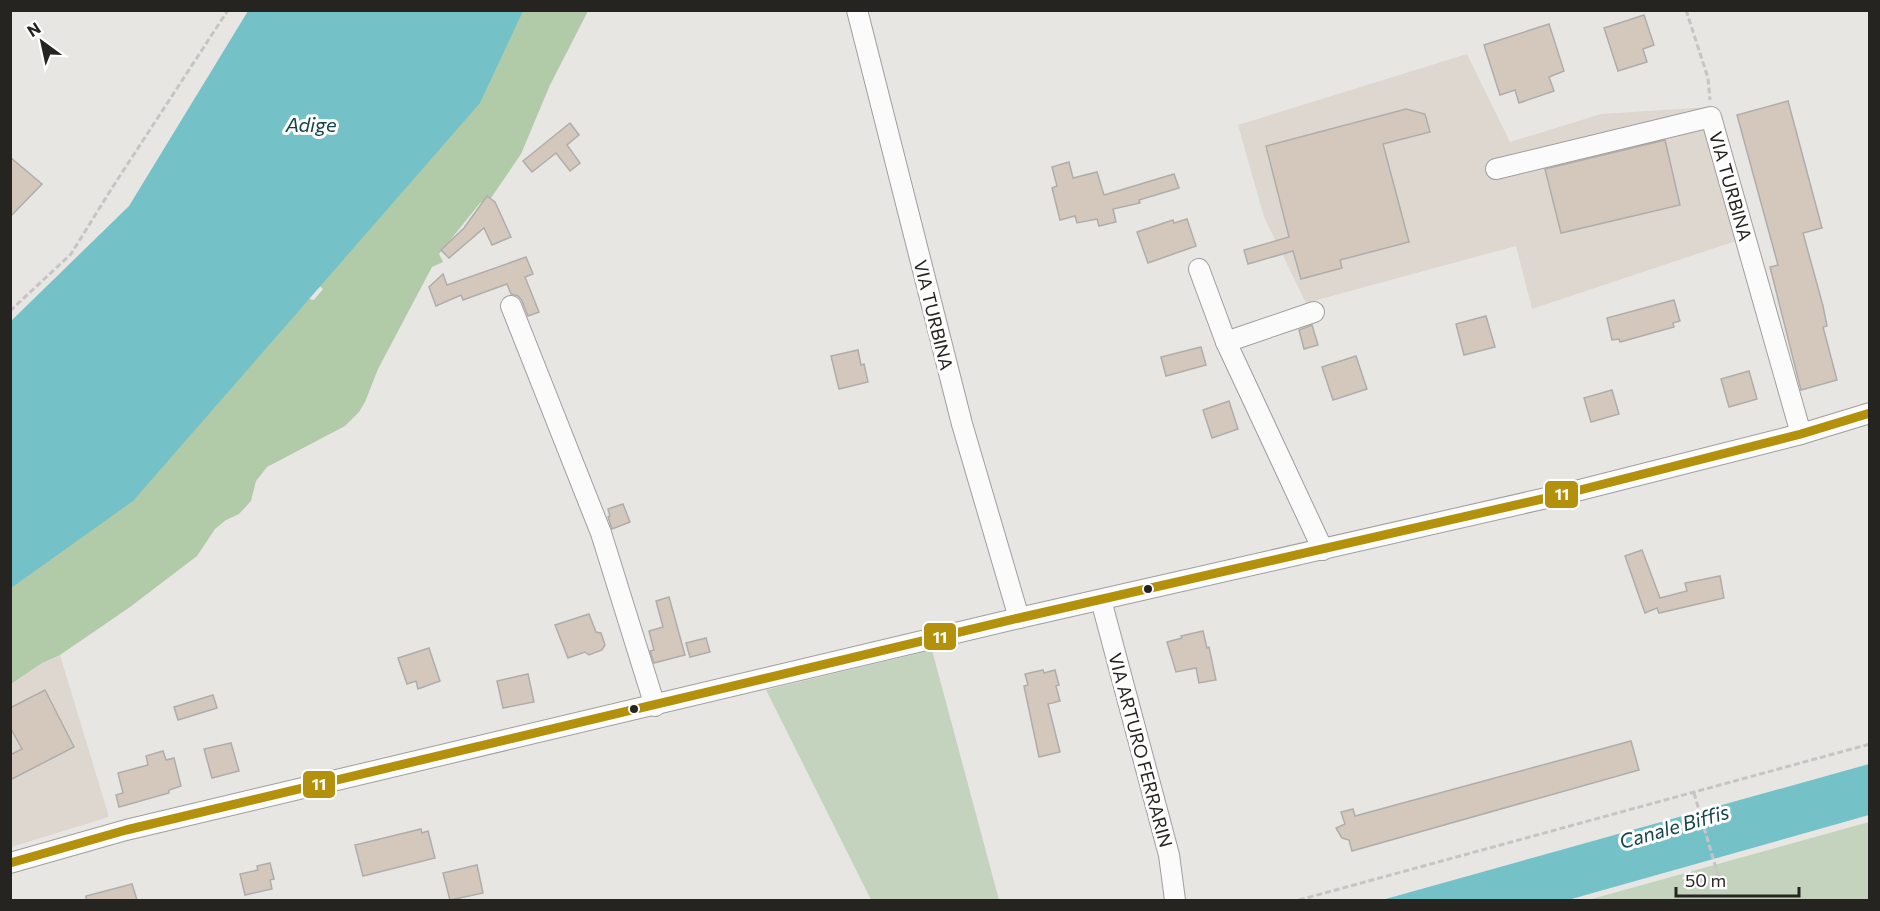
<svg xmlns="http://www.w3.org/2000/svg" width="1880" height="911" font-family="Commissioner,sans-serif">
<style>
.built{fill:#ddd7cf}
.green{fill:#c4d3be}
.forest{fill:#b1caa8}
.water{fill:#74c2c8}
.building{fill:#d3c8bb;stroke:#afadab;stroke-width:1.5}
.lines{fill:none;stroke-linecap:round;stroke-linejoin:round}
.minor-casing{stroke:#a09e9c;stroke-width:22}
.path{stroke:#c6c5c3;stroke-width:3;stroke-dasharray:6 3;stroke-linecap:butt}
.minor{stroke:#fcfbfb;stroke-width:20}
.bus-1-casing{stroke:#fff;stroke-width:14}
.bus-1{stroke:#b3910c;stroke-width:9}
.bus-dot{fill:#262421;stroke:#fff;stroke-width:2}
.labels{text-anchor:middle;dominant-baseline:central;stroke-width:6;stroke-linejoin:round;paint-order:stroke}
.street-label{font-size:18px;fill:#262421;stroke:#fff}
.water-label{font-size:20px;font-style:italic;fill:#14454a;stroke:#fff}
.line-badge{stroke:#fff;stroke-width:2}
.badge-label{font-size:16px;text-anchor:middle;font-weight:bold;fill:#fff}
</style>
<rect width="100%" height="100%" fill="#e8e6e3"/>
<g class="built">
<path d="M 1467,54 L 1510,142 L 1601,114 L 1709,107 L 1739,240 L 1532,309 L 1516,246 L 1306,303 L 1264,217 L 1238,125 Z"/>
<path d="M 60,655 L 109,817 L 11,847 L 11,684 L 42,663 Z"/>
</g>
<g class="green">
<path d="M 932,650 L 999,900 L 871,900 L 766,690 Z"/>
<path d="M 1869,822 L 1869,900 L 1588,900 Z"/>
</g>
<path class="forest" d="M 503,11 L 588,11 L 550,85 L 521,154 L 491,198 L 480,203 L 439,254 L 443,262 L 432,267 L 378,369 L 365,402 L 359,412 L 345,426 L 267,467 L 256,481 L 251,501 L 239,514 L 226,520 L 215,529 L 197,556 L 130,607 L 60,655 L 42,663 L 11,684 L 10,577 L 280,292 L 314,300 L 323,289 L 309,276 Z"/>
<g class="water">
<path d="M 248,11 L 523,11 L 480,103 L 133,501 L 11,588 L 11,321 L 129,206 Z"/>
<path d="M 1869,764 L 1869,815 L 1568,900 L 1382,900 Z"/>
</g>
<g class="building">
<path d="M 1644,15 L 1654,45 L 1643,49 L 1647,62 L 1618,71 L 1604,28 Z"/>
<path d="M 1549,24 L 1564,71 L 1549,77 L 1554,91 L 1519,103 L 1515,90 L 1500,95 L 1484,45 Z"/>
<path d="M 1788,101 L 1822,228 L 1803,233 L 1823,306 L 1827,326 L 1823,327 L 1837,380 L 1801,390 L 1770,267 L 1778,265 L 1737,115 Z"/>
<path d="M 1406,109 L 1425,114 L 1430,132 L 1383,144 L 1409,242 L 1340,260 L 1342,268 L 1301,279 L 1293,251 L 1248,264 L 1244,250 L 1289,237 L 1266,146 Z"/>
<path d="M 570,123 L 579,135 L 567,145 L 580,163 L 570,171 L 556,153 L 532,172 L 523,161 Z"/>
<path d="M 1665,140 L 1680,205 L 1561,233 L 1545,169 Z"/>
<path d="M 10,157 L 42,184 L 10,217 Z"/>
<path d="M 1069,162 L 1073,178 L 1097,172 L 1104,195 L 1174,174 L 1179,188 L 1139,200 L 1140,203 L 1113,209 L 1116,222 L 1099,226 L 1097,219 L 1077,223 L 1075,216 L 1060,220 L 1052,188 L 1057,186 L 1052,167 Z"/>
<path d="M 487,196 L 495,202 L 511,237 L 492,245 L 484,228 L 449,258 L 441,250 L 464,228 Z"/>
<path d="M 1187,219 L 1196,246 L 1148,263 L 1137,232 L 1173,220 L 1174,223 Z"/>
<path d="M 526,257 L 533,274 L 525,277 L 539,312 L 528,316 L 522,301 L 518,296 L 511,294 L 507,284 L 463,300 L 461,295 L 436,306 L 429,287 L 443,274 L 447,285 Z"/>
<path d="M 1674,300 L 1680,321 L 1673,323 L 1674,327 L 1620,342 L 1619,339 L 1612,340 L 1607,318 Z"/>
<path d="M 1486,316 L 1495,347 L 1464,355 L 1456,324 Z"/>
<path d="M 1312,325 L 1318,345 L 1304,349 L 1299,330 Z"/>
<path d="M 1201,347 L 1206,365 L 1166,376 L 1161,357 Z"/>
<path d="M 858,350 L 861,365 L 864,364 L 868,382 L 839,389 L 831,356 Z"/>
<path d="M 1356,356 L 1367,389 L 1333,400 L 1322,367 Z"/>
<path d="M 1749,371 L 1757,399 L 1729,407 L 1721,379 Z"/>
<path d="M 1612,390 L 1619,414 L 1591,422 L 1584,398 Z"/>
<path d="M 1229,401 L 1238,429 L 1212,438 L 1203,410 Z"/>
<path d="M 623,504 L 630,522 L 612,529 L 608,517 L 610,516 L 608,509 Z"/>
<path d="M 1642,550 L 1660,598 L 1687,591 L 1685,583 L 1720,576 L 1724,598 L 1659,613 L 1657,608 L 1645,613 L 1625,556 Z"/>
<path d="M 669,597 L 685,655 L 654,663 L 650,651 L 654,650 L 649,631 L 663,627 L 656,601 Z"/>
<path d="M 589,614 L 596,632 L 601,633 L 605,645 L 602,650 L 589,655 L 585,652 L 568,658 L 555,625 Z"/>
<path d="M 1203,631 L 1207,648 L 1209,647 L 1216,680 L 1199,683 L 1196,668 L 1176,672 L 1167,642 L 1182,638 L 1181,636 Z"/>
<path d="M 706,638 L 710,652 L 690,657 L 686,643 Z"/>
<path d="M 429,648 L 440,681 L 418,689 L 416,681 L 407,684 L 398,658 Z"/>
<path d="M 1043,670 L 1044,673 L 1055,670 L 1059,685 L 1056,686 L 1060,701 L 1048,704 L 1060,752 L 1039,757 L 1024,686 L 1028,685 L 1025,674 Z"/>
<path d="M 528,674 L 534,702 L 503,708 L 497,681 Z"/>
<path d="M 45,690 L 74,747 L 10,780 L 10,755 L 22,749 L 10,727 L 10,708 Z"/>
<path d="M 213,695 L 217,708 L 178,720 L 174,707 Z"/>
<path d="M 1631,741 L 1639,770 L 1352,851 L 1349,840 L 1342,838 L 1336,828 L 1345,824 L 1341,812 L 1353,809 L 1355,816 Z"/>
<path d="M 231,743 L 239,771 L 212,778 L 204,749 Z"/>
<path d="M 163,751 L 166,760 L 174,758 L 181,786 L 169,790 L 169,793 L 119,807 L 116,795 L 123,793 L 118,773 L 148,765 L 146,756 Z"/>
<path d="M 421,829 L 422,833 L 428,831 L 435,858 L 363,876 L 355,845 Z"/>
<path d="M 270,863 L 274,879 L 270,880 L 272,889 L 245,895 L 240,874 L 258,870 L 257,866 Z"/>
<path d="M 477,865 L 483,893 L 450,900 L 443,873 Z"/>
<path d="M 132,884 L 137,900 L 86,900 L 86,896 Z"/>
</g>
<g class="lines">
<defs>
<g id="minor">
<path d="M 857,10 L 962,424 L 1019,618"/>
<path d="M 1496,169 L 1711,117 L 1801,434"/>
<path d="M 1199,269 L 1226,342 L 1323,550"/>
<path d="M 511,306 L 601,533 L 655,706"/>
<path d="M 1226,342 L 1314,312"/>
<path d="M 1101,600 L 1169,855 L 1175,900"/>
<path d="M 10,863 L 126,830 L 1019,618 L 1564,494 L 1801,434 L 1870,413"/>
</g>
</defs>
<use href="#minor" class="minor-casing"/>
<g class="path">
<path d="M 1686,10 L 1708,78 L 1710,100"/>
<path d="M 10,311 L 71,254 L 112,188 L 228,10"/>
<path d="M 1694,793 L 1720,882"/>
<path d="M 1299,900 L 1870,744"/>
</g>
<use href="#minor" class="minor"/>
<defs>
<path id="bus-1" d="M 10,863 L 126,830 L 1019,618 L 1564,494 L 1801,434 L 1870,413"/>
</defs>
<use href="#bus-1" class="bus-1-casing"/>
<use href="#bus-1" class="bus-1"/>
</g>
<g class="bus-dot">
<circle cx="1148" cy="589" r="5"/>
<circle cx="634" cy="709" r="5"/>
</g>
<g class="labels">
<g class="street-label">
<text transform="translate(1731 186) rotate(74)">VIA TURBINA</text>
<text transform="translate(934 315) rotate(76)">VIA TURBINA</text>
<text transform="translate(1141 750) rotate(75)">VIA ARTURO FERRARIN</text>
</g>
<g class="water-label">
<text x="311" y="124">Adige</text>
<text transform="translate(1674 826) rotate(-16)">Canale Biffis</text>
</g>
</g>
<g class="line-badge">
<rect x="1544" y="480" width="35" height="29" rx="6" fill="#b3910c"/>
<rect x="923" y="622" width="34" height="29" rx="6" fill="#b3910c"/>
<rect x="302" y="770" width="34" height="29" rx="6" fill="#b3910c"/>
</g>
<g class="badge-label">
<text x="1562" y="500">11</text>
<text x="940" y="643">11</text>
<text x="319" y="790">11</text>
</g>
<rect width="1880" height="911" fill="none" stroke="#262421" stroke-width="24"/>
<g transform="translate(42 42) rotate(327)" stroke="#ffffff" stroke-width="4.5" paint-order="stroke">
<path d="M0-4.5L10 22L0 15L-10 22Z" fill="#262421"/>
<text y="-9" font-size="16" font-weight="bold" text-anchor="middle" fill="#262421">N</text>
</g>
<path d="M1676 887v9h123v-9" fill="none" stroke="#262421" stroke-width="3"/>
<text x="1685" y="887" font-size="18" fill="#262421" stroke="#ffffff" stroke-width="4.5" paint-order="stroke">50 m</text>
</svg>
